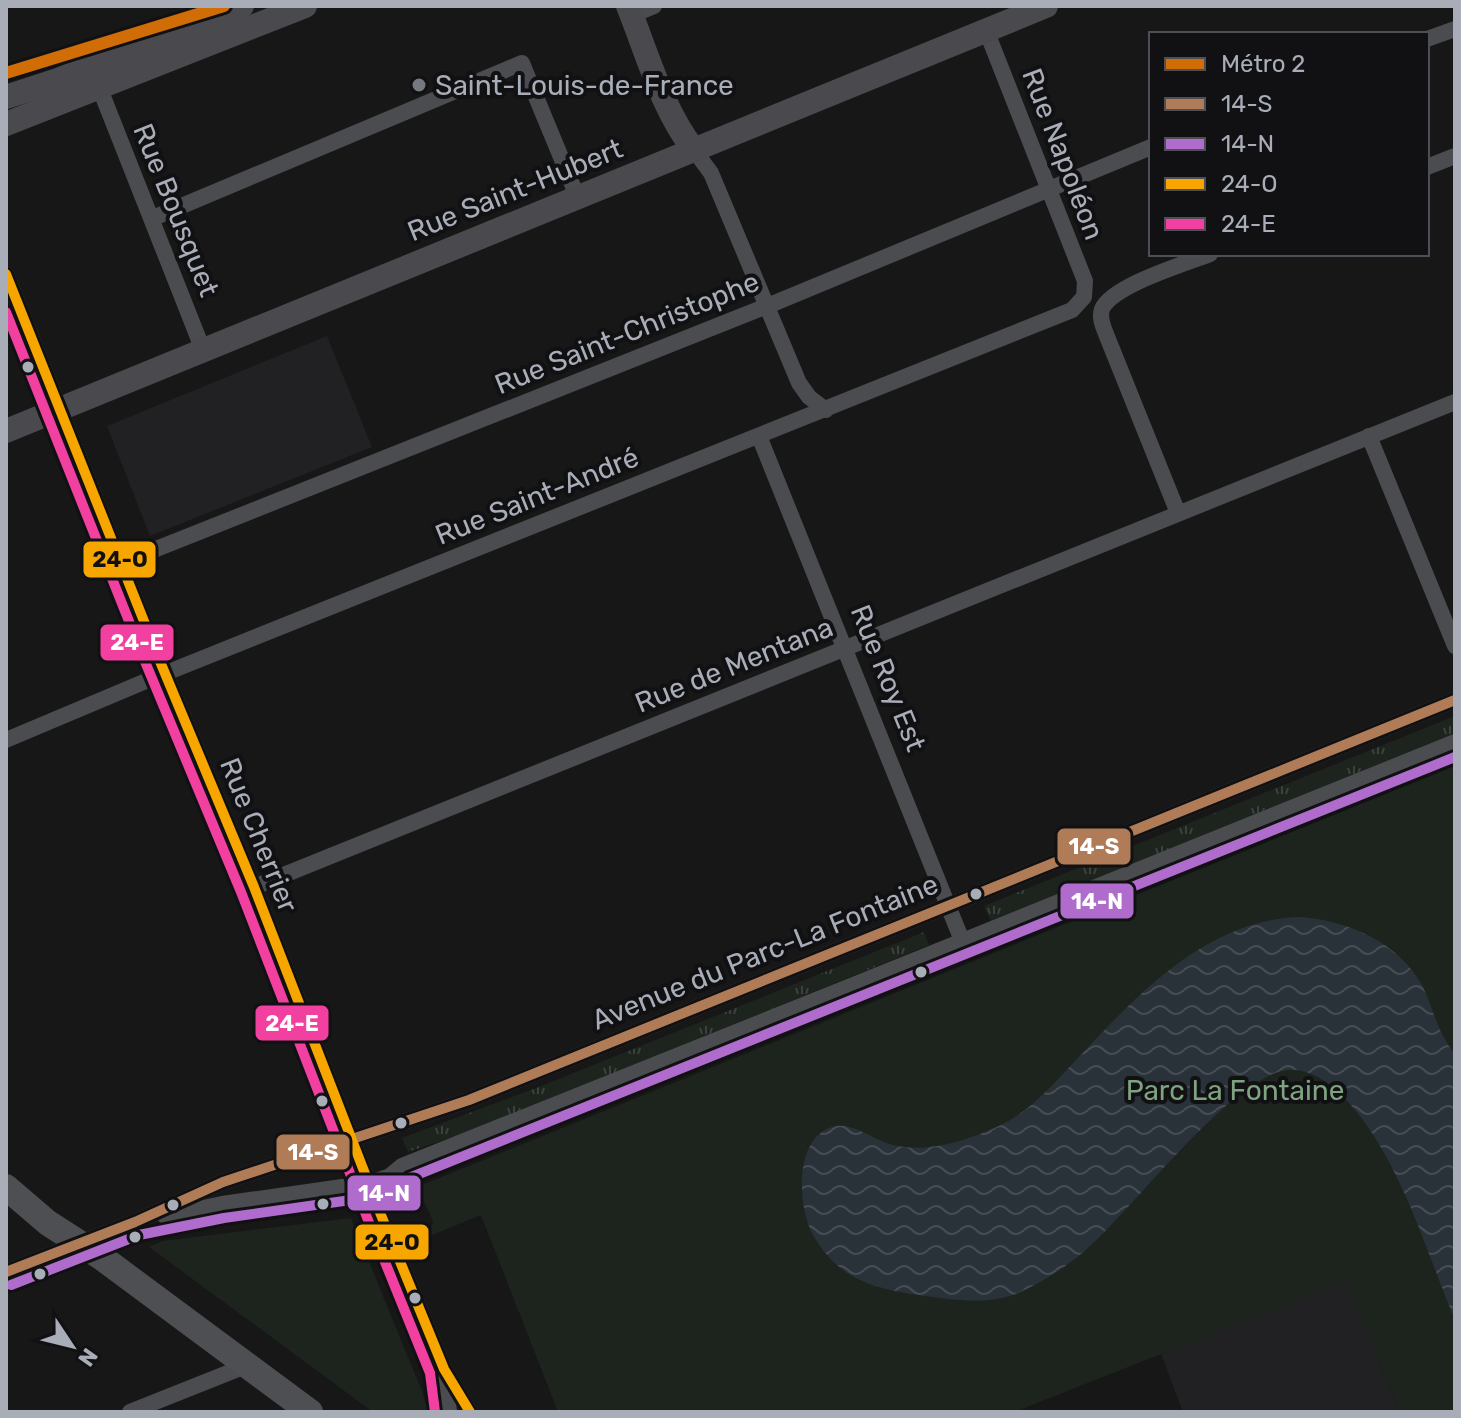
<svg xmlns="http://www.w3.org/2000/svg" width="1461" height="1418" font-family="Rubik,sans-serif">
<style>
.built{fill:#212123}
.grass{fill:url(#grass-tufts)}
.park{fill:#1d241e}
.water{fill:url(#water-waves)}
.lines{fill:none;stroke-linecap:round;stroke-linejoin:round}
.street{stroke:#4b4c50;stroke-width:16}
.secondary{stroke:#4a4a4e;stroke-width:24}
.primary{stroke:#4d4f52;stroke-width:26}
.bus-1-casing{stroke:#111113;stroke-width:16}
.bus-2-casing{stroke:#111113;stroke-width:16}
.bus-3-casing{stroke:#111113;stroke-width:16}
.bus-4-casing{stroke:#111113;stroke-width:16}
.bus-1{stroke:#b07c57;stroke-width:10}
.bus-2{stroke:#b06ccc;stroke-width:10}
.bus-3{stroke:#f7a600;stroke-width:10}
.bus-4{stroke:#f240a1;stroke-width:10}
.metro-1-casing{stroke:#111113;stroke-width:18}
.metro-1{stroke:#d06d07;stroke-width:12}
.poi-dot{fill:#757880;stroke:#111113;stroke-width:3}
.bus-dot{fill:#a8adb8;stroke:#111113;stroke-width:3}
.labels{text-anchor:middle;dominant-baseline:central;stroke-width:8;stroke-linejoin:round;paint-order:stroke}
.poi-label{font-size:28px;fill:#a8adb8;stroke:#111113;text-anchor:start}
.street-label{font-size:28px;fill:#a8adb8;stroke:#111113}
.park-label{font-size:28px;fill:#7fa381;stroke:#111113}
.line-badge{stroke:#111113;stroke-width:3}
.badge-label{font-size:22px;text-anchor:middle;font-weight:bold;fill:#fff}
.pale-badge-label{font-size:22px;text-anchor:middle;font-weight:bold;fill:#111}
</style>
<defs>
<pattern id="grass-tufts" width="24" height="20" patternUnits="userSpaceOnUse" patternTransform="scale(2)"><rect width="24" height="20" fill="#1d241e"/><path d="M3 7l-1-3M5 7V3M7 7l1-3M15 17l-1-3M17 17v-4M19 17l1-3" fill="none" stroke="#3b413d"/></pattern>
<pattern id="water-waves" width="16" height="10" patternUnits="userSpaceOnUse" patternTransform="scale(2)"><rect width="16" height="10" fill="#2a3239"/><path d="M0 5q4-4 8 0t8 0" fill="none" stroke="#464d54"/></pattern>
</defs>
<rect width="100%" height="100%" fill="#171717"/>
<g class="built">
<path d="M 327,336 L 372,447 L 150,536 L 107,426 Z"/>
<path d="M 1346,1280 L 1400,1412 L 1183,1412 L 1161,1354 Z"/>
</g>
<g class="grass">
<path d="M 1455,716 L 1455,733 L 991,922 L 984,906 Z"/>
<path d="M 924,932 L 929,945 L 473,1130 L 408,1152 L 402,1138 L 539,1087 Z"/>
</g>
<g class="park">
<path d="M 1455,766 L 1455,1412 L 1400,1412 L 1346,1281 L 1014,1412 L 558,1412 L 481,1215 L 430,1236 L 433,1221 L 417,1187 Z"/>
<path d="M 351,1218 L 422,1391 L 428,1412 L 373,1412 L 149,1247 L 162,1241 Z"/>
</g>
<path class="water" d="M 1298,917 C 1347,920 1399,942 1423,987 C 1434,1011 1438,1034 1455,1054 L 1455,1320 C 1427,1253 1406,1179 1363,1120 C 1346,1097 1318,1067 1287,1070 C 1233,1076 1134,1207 1090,1246 C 1069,1265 1044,1282 1018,1293 C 990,1305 954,1300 925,1296 C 876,1289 839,1281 813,1235 C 797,1206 793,1133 837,1126 C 854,1124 873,1139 889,1144 C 925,1155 970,1140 1003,1124 C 1033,1109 1056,1081 1079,1057 C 1138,994 1206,921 1298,917 Z"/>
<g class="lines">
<g class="street">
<path d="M 632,15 L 654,6"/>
<path d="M 1427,39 L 1455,29"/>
<path d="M 100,89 L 203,350"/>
<path d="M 694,150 L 711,173 L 799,383 L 809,397 L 826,410"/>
<path d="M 1427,167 L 1455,156"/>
<path d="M 153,218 L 522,63 L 577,196"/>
<path d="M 6,274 L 159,659 L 254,887 L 381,1215 L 444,1369 L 470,1412"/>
<path d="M 759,436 L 963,943"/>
<path d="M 1369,436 L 1455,646"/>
<path d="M 1178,513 L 1106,334 C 1103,326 1099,318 1102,309 C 1113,285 1185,264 1210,254"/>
<path d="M 121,563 L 777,302 L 1151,147"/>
<path d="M 6,740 L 146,681 L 1072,310 L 1084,297 L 1085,281 L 986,30"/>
<path d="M 254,887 L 1455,402"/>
<path d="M 165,1216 L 222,1204 L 370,1183 L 390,1176 L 402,1166 C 753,1025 1105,885 1455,742"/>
<path d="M 6,1272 L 135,1222 L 223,1182 L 469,1100 L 1455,700"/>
<path d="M 445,1374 L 449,1412"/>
<path d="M 130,1412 L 248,1365"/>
</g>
<g class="secondary">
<path d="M 628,6 C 647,53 662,109 694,150"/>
<path d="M 6,97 L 58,80 L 242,6"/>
<path d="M 6,124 L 305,6"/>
<path d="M 6,431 L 1046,6"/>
</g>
<path class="primary" d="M 6,1187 L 48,1223 L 101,1257 L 310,1412"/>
<defs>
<path id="bus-1" d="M 6,1272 L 135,1222 L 223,1182 L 469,1100 L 1455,700"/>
<path id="bus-2" d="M 11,1285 L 139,1235 L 224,1218 L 372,1197 L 396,1189 L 409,1178 L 1455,757"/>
<path id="bus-3" d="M 6,274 L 159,659 L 254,887 L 381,1215 L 444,1369 L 470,1412"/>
<path id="bus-4" d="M 6,312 L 146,664 L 241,892 L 368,1220 L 430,1373 L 435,1412"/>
</defs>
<use href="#bus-1" class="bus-1-casing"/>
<use href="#bus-2" class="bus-2-casing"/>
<use href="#bus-3" class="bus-3-casing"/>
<use href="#bus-4" class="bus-4-casing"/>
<use href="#bus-1" class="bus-1"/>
<use href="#bus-2" class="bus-2"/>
<use href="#bus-3" class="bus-3"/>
<use href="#bus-4" class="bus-4"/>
<defs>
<path id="metro-1" d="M 6,73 L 224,6"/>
</defs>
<use href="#metro-1" class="metro-1-casing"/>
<use href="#metro-1" class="metro-1"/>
</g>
<circle class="poi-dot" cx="419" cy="85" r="8"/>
<g class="bus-dot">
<circle cx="28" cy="367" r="7"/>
<circle cx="976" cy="894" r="7"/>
<circle cx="921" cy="972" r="7"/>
<circle cx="322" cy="1101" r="7"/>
<circle cx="401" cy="1123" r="7"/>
<circle cx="323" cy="1204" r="7"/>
<circle cx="173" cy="1205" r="7"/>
<circle cx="135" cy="1237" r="7"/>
<circle cx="40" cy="1274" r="7"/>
<circle cx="415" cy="1298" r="7"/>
</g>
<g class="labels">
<g class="poi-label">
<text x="435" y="85">Saint-Louis-de-France</text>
</g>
<g class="street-label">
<text transform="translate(1063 154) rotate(69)">Rue Napoléon</text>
<text transform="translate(515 190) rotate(-22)">Rue Saint-Hubert</text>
<text transform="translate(176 210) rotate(68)">Rue Bousquet</text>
<text transform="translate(627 333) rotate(-22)">Rue Saint-Christophe</text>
<text transform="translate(537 496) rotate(-22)">Rue Saint-André</text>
<text transform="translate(734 665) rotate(-22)">Rue de Mentana</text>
<text transform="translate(888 678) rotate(68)">Rue Roy Est</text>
<text transform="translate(259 835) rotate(68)">Rue Cherrier</text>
<text transform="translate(765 952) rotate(-22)">Avenue du Parc-La Fontaine</text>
</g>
<g class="park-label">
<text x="1235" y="1090">Parc La Fontaine</text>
</g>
</g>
<g class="line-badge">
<rect x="82" y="540" width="75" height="39" rx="8" fill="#f7a600"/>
<rect x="99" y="623" width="76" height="39" rx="8" fill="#f240a1"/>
<rect x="1056" y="827" width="76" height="39" rx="8" fill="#b07c57"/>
<rect x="1059" y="882" width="76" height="38" rx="8" fill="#b06ccc"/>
<rect x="254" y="1004" width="76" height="38" rx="8" fill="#f240a1"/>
<rect x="275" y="1133" width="76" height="38" rx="8" fill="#b07c57"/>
<rect x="346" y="1174" width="76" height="38" rx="8" fill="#b06ccc"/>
<rect x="354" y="1223" width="76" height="38" rx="8" fill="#f7a600"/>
</g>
<g class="badge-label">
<text x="137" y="650">24-E</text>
<text x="1094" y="854">14-S</text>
<text x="1097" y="909">14-N</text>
<text x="292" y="1031">24-E</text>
<text x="313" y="1160">14-S</text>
<text x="384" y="1201">14-N</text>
</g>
<g class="pale-badge-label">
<text x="120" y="567">24-O</text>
<text x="392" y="1250">24-O</text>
</g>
<rect width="1461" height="1418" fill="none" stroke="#a8adb8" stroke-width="16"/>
<rect x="1149" y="32" width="280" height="224" fill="#111113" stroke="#4d4f55" stroke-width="2"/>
<rect x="1165" y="58" width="40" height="12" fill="#d06d07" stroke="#4d4f55" stroke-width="2"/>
<text x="1221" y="72" font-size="24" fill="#a8adb8">Métro 2</text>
<rect x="1165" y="98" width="40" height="12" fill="#b07c57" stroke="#4d4f55" stroke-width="2"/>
<text x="1221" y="112" font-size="24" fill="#a8adb8">14-S</text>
<rect x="1165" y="138" width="40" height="12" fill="#b06ccc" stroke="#4d4f55" stroke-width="2"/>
<text x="1221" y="152" font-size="24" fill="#a8adb8">14-N</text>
<rect x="1165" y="178" width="40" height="12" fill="#f7a600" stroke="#4d4f55" stroke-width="2"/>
<text x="1221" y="192" font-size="24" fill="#a8adb8">24-O</text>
<rect x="1165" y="218" width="40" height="12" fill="#f240a1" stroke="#4d4f55" stroke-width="2"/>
<text x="1221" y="232" font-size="24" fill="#a8adb8">24-E</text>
<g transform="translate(72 1346) rotate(125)" stroke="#111113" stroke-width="6" paint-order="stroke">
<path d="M0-6L14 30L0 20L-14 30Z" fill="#a8adb8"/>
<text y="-12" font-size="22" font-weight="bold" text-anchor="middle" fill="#a8adb8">N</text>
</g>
</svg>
